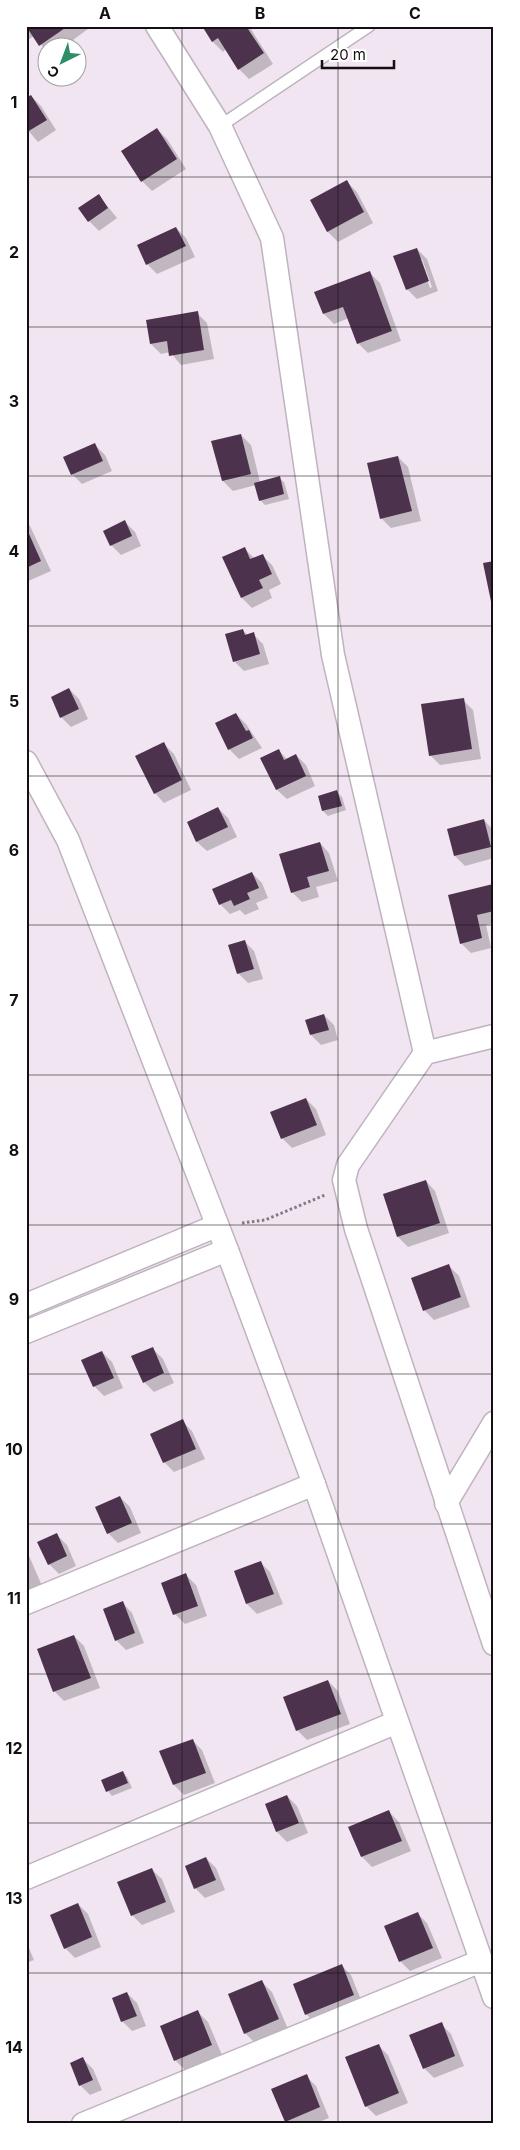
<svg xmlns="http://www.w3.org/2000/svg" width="520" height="2150" font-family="Inter,sans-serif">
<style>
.shadow{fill:#0003;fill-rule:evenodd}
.building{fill:#4d324e}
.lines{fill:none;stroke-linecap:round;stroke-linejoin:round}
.lane-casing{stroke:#bfb3bf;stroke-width:14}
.street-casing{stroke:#bfb3bf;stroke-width:25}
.path{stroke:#827a82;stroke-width:3;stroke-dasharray:2.5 2.5;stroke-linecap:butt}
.lane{stroke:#fff;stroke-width:11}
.street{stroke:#fff;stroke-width:22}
.grid{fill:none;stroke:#130f13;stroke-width:1;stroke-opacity:0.55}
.neatline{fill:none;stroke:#130f13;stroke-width:2}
.grid-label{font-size:16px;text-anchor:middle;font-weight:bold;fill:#130f13}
</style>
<rect width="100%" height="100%" fill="#f1e5f1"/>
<g class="shadow">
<path d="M 26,26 L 86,26 L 88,29 L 62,48 L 48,48 L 48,53 L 34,36 L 26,41 Z"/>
<path d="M 203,26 L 249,26 L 273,64 L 249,79 L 239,69 L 226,49 L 223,52 L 213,42 Z"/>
<path d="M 31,96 L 41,106 L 56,130 L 38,142 L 26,128 L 26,99 Z"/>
<path d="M 157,129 L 167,139 L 186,169 L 152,191 L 142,181 Z"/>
<path d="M 347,182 L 357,192 L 373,223 L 338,242 L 328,232 L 311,200 Z"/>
<path d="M 99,196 L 117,218 L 99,231 L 89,221 Z"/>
<path d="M 176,228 L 186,238 L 195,257 L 157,274 L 147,264 Z"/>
<path d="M 417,249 L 427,259 L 438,291 L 417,299 L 407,289 ZM 420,259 L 422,259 L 432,287 L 430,288 Z"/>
<path d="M 370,273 L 380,283 L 401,341 L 368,353 L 358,343 L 349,318 L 334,324 L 324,314 Z"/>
<path d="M 197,313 L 207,323 L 214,359 L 181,365 L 170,352 L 161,354 L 151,344 Z"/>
<path d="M 241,435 L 251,445 L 260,482 L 279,478 L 284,482 L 289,499 L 265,505 L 260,500 L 256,485 L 233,491 L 223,481 L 213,442 Z"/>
<path d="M 95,445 L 105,455 L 112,471 L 82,484 L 72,474 L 65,458 Z"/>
<path d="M 398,457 L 408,467 L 421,521 L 391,528 L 381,518 Z"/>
<path d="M 26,521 L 30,526 L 51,571 L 26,582 Z"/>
<path d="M 125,522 L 135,532 L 141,546 L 121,555 L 111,545 Z"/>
<path d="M 244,548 L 255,559 L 262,555 L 272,565 L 281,584 L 269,590 L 272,598 L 252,608 L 242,598 Z"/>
<path d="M 242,630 L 248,635 L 253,634 L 263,644 L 269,664 L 244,671 L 234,661 Z"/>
<path d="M 69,689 L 79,699 L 88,719 L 71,727 L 61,717 Z"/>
<path d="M 463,700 L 473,710 L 481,759 L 440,765 L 430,755 Z"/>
<path d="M 236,714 L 246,724 L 262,748 L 239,759 L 229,749 Z"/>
<path d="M 164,744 L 174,754 L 191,790 L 164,803 L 155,793 Z"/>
<path d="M 278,750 L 287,759 L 296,755 L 306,765 L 315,786 L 287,799 L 277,790 Z"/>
<path d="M 337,792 L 342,797 L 346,810 L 328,816 L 323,811 L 319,797 Z"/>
<path d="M 218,808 L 228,818 L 237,837 L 207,851 L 197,842 L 188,823 Z"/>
<path d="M 484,820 L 494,831 L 494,858 L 465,866 L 455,856 L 448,829 Z"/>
<path d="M 320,843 L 329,853 L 338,881 L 316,887 L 319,897 L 302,902 L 292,892 Z"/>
<path d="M 252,873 L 262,883 L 268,898 L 256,903 L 259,909 L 245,915 L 240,910 L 230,914 L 220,904 Z"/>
<path d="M 493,885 L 494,923 L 486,925 L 491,948 L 471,953 L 461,943 Z"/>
<path d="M 244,941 L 254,951 L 263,979 L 248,983 L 238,973 Z"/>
<path d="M 324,1015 L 334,1025 L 338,1040 L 321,1045 L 311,1035 Z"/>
<path d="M 306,1099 L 316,1109 L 326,1135 L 292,1148 L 282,1138 Z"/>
<path d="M 426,1181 L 435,1191 L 449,1233 L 408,1247 L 398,1237 Z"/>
<path d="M 449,1266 L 459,1276 L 470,1307 L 434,1320 L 424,1310 Z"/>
<path d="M 153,1349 L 163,1359 L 174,1383 L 154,1392 L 144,1382 Z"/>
<path d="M 102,1352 L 112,1362 L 123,1388 L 104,1396 L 94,1386 Z"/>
<path d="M 182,1421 L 192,1431 L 205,1459 L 174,1472 L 164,1462 L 152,1434 Z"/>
<path d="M 120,1497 L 130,1507 L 141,1533 L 118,1543 L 108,1533 Z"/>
<path d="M 57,1535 L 67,1545 L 76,1566 L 59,1574 L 49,1564 Z"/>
<path d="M 26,1549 L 43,1588 L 26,1596 Z"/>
<path d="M 260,1562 L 270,1572 L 283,1604 L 257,1614 L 247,1604 L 235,1571 Z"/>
<path d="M 186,1575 L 196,1585 L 207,1616 L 185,1624 L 175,1614 L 163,1584 Z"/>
<path d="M 123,1603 L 132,1613 L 144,1643 L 126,1650 L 116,1640 Z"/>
<path d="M 74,1636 L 84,1646 L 100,1688 L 64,1701 L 54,1691 Z"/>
<path d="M 328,1681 L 338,1691 L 350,1724 L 307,1740 L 297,1730 Z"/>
<path d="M 192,1740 L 202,1750 L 215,1783 L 184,1795 L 174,1785 Z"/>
<path d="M 123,1772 L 127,1777 L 132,1788 L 112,1796 L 108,1791 Z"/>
<path d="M 287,1796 L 297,1806 L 308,1833 L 287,1842 L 277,1832 L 267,1805 Z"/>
<path d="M 389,1812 L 399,1822 L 411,1851 L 372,1867 L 362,1857 L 350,1828 Z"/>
<path d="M 206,1858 L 216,1868 L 225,1890 L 205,1898 L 195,1888 Z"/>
<path d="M 152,1870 L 162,1879 L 175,1912 L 142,1925 L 132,1915 Z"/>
<path d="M 78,1904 L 88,1914 L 101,1947 L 75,1958 L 65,1948 Z"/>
<path d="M 417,1913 L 427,1923 L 442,1958 L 410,1971 L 400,1961 Z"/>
<path d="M 26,1941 L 34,1960 L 26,1963 Z"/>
<path d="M 341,1965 L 351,1975 L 363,2005 L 316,2024 L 306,2014 Z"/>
<path d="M 262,1982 L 272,1992 L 288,2029 L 255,2043 L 245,2033 Z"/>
<path d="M 127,1993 L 137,2003 L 146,2026 L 132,2031 L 122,2021 Z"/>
<path d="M 198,2012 L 208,2022 L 222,2055 L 185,2070 L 175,2060 Z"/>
<path d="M 441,2024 L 451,2034 L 464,2066 L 434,2078 L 424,2068 Z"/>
<path d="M 378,2045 L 388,2055 L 408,2103 L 376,2116 L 366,2106 Z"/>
<path d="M 83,2059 L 93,2069 L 102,2090 L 90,2095 L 80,2085 Z"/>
<path d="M 306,2076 L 316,2086 L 329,2118 L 314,2124 L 288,2124 L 286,2121 Z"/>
</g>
<g class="building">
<path d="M 26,26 L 68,26 L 39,46 Z"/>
<path d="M 202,26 L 246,26 L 264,53 L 238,70 L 218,38 L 212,42 Z"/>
<path d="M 31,95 L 47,120 L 27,132 L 26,98 Z"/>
<path d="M 157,128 L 177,159 L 141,182 L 121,151 Z"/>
<path d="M 347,180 L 364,212 L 327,232 L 310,200 Z"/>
<path d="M 99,194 L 108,208 L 88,222 L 78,208 Z"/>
<path d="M 176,227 L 186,246 L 146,265 L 137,245 Z"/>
<path d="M 417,248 L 429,281 L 406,290 L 393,256 Z"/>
<path d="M 370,271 L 392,331 L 357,344 L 343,307 L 323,314 L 314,292 Z"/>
<path d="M 198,311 L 204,350 L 169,356 L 167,341 L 150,344 L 146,320 Z"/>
<path d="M 241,434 L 251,474 L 222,481 L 211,441 Z"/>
<path d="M 95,443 L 103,461 L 71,475 L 63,457 Z"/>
<path d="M 398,456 L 412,511 L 380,519 L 367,463 Z"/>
<path d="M 280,476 L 284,494 L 259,501 L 254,483 Z"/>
<path d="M 125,520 L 132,536 L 110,546 L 103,531 Z"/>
<path d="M 26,527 L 41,561 L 26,568 Z"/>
<path d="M 245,547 L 250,559 L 263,554 L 272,574 L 259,580 L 263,588 L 241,598 L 222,557 Z"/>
<path d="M 494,561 L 494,611 L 493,611 L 483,563 Z"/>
<path d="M 243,629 L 245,635 L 254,632 L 260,654 L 233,662 L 225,634 Z"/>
<path d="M 69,688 L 79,709 L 60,718 L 51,697 Z"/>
<path d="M 464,698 L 472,749 L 429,756 L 421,704 Z"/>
<path d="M 236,713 L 246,731 L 249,730 L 253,738 L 228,750 L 215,723 Z"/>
<path d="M 164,742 L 182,780 L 154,794 L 135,756 Z"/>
<path d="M 279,749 L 284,760 L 296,754 L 306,776 L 276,790 L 260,758 Z"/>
<path d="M 337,790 L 342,806 L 322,811 L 318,796 Z"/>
<path d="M 218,807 L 228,827 L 196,842 L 187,822 Z"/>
<path d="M 484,819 L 491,847 L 454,856 L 447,829 Z"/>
<path d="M 320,842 L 329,871 L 307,877 L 310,887 L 291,893 L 279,854 Z"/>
<path d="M 252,872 L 259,888 L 247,893 L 250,899 L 234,906 L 231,900 L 219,905 L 212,889 Z"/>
<path d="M 493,884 L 494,911 L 477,915 L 482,938 L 460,944 L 448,895 Z"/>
<path d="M 245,940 L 254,969 L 237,974 L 228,945 Z"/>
<path d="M 324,1014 L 329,1030 L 310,1035 L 305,1020 Z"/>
<path d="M 306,1098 L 317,1125 L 281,1139 L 270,1112 Z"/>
<path d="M 426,1180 L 440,1223 L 397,1237 L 383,1194 Z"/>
<path d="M 449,1264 L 461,1297 L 423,1311 L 411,1278 Z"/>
<path d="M 153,1347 L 164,1373 L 143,1383 L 131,1356 Z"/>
<path d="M 102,1351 L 114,1378 L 93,1387 L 81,1360 Z"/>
<path d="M 183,1419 L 196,1449 L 163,1463 L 150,1434 Z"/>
<path d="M 120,1496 L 132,1523 L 107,1534 L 95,1507 Z"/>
<path d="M 57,1533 L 67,1556 L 48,1565 L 37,1542 Z"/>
<path d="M 261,1561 L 274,1594 L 246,1604 L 234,1571 Z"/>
<path d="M 186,1573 L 198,1606 L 173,1615 L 161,1583 Z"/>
<path d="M 123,1601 L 135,1633 L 115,1641 L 103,1609 Z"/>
<path d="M 74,1635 L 91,1678 L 53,1692 L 37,1649 Z"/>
<path d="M 328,1680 L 341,1714 L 296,1731 L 283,1697 Z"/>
<path d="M 193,1739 L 206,1773 L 173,1785 L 159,1751 Z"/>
<path d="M 123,1771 L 128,1783 L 106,1792 L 101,1780 Z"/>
<path d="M 287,1795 L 299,1823 L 276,1832 L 265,1804 Z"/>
<path d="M 389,1810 L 402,1841 L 361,1857 L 348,1827 Z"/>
<path d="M 206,1857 L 216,1880 L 194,1889 L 185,1866 Z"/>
<path d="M 152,1868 L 166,1902 L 131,1916 L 117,1882 Z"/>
<path d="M 78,1903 L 92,1937 L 64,1949 L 50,1915 Z"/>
<path d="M 418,1912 L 433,1948 L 399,1962 L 384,1926 Z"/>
<path d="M 342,1964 L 354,1995 L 305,2015 L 293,1984 Z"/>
<path d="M 262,1980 L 279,2019 L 244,2034 L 228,1994 Z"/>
<path d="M 127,1992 L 137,2016 L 121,2022 L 112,1998 Z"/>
<path d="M 198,2010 L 212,2045 L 174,2061 L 160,2026 Z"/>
<path d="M 442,2022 L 455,2056 L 423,2069 L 409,2035 Z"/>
<path d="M 379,2044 L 399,2093 L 365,2107 L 345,2057 Z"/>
<path d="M 83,2057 L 93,2080 L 79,2086 L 70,2063 Z"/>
<path d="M 307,2074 L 320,2107 L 285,2122 L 271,2089 Z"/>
</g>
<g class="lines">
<defs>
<path id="lane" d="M 220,126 L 369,26"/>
<g id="street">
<path d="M 157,26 L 220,126 L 272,238 L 333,655 L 425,1053"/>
<path d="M 26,762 L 68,840 L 227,1250 L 314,1484 L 494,1997"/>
<path d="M 494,1036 L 425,1053 L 348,1165 L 344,1180 L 356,1229 L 494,1644"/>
<path d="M 26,1305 L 216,1226"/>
<path d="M 26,1332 L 227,1250"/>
<path d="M 446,1503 L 494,1423"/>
<path d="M 26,1603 L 314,1484"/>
<path d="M 26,1878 L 397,1722"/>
<path d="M 83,2124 L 481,1961"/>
</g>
</defs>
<use href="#lane" class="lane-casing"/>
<use href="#street" class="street-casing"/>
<path class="path" d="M 242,1223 L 265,1220 L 325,1195"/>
<use href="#lane" class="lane"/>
<use href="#street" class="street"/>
</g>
<path class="grid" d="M 182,26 L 182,2124M 338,26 L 338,2124M 26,177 L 494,177M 26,327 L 494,327M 26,476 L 494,476M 26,626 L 494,626M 26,776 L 494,776M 26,925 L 494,925M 26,1075 L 494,1075M 26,1225 L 494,1225M 26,1374 L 494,1374M 26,1524 L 494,1524M 26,1674 L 494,1674M 26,1823 L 494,1823M 26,1973 L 494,1973"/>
<rect width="520" height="2150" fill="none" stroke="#ffffff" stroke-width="55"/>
<g transform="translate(62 62) rotate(222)"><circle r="24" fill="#ffffff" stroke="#a19fa1"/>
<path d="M0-4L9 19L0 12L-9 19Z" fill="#2e8e67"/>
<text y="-8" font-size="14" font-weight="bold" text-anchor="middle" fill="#130f13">С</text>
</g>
<path d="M322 60v8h72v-8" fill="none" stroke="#130f13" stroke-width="2.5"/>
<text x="330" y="60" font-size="15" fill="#130f13" stroke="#ffffff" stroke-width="4" paint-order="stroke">20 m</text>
<rect x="28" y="28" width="464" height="2094" class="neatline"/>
<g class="grid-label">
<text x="105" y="19">A</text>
<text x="260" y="19">B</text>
<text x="415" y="19">C</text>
<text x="14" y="108">1</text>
<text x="14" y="258">2</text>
<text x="14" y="407">3</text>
<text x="14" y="557">4</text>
<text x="14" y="707">5</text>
<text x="14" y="856">6</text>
<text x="14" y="1006">7</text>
<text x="14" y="1156">8</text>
<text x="14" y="1305">9</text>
<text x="14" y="1455">10</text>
<text x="14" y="1604">11</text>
<text x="14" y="1754">12</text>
<text x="14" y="1904">13</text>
<text x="14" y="2053">14</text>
</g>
</svg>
